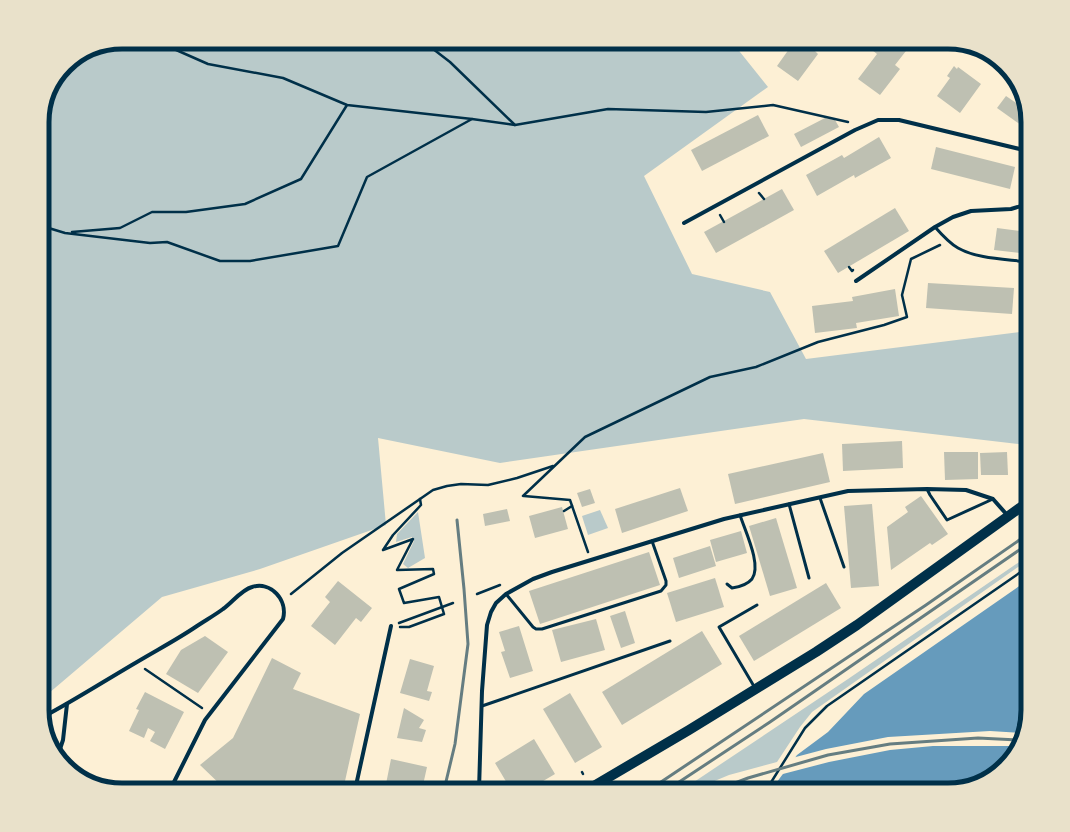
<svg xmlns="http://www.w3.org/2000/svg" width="1070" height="832" font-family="Lato,sans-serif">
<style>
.green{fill:#b9caca}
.water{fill:#669bbc}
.pier{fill:#fdf0d5}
.building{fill:#bec0b2}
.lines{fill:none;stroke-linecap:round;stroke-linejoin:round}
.path{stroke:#003049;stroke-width:2.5}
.service{stroke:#003049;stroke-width:3}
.minor{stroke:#003049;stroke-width:4}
.primary{stroke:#003049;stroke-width:10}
.rail{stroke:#657d81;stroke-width:3}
.rim{fill:none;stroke:#003049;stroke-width:5}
</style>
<rect width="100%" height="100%" fill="#fdf0d5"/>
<g class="green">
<path d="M 122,42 L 732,42 L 768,87 L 644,176 L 692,274 L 770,292 L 806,359 L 1028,331 L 1028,438 L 1019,444 L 804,419 L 500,463 L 378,438 L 386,525 L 260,569 L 162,597 L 42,699 L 42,117 L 50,87 L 69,62 L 92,48 Z"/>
<path d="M 600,510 L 608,528 L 588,535 L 582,516 Z"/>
<path d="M 418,512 L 425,558 L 408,568 L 403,564 L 414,541 L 412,537 L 396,542 L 397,534 Z"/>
<path d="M 1028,556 L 1028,560 L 812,712 L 800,727 L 777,762 L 729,775 L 693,790 L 682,790 L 848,679 Z"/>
</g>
<path class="water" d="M 1028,580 L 1028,710 L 1011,759 L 983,782 L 948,790 L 771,790 L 797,755 L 828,732 L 864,694 Z"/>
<path class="pier" d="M 990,731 L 1020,733 L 1015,746 L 933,746 L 890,750 L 829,762 L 779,775 L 792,758 L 826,749 L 888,737 Z"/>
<g class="building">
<path d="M 794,42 L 822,42 L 815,51 L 818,54 L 798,81 L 777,66 Z"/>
<path d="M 879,42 L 913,42 L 895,65 L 900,69 L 880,95 L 858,79 L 877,54 L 872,50 Z"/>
<path d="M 954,66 L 957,69 L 958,67 L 981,84 L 960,113 L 937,96 L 950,78 L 947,76 Z"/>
<path d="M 1006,96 L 1025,109 L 1028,122 L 1028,130 L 997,108 Z"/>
<path d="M 758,115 L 769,136 L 702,171 L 691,150 Z"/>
<path d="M 825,118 L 835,120 L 839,127 L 801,147 L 794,134 Z"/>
<path d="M 879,137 L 891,158 L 855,178 L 854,175 L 817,196 L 806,175 L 842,155 L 844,158 Z"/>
<path d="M 936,147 L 1015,167 L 1010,189 L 931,169 Z"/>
<path d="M 782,189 L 794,210 L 716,253 L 704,232 Z"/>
<path d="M 895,208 L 909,231 L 838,273 L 824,251 Z"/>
<path d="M 997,228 L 1028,232 L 1028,254 L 994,250 Z"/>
<path d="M 928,283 L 1014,288 L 1012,314 L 926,308 Z"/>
<path d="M 895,289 L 899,316 L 856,323 L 857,328 L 815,333 L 812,306 L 853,301 L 852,297 Z"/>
<path d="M 902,441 L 903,468 L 843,471 L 842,444 Z"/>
<path d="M 944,452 L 978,452 L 978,479 L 945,480 Z"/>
<path d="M 1007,452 L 1008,475 L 981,475 L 980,453 Z"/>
<path d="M 823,453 L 830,482 L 735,504 L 728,474 Z"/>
<path d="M 680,488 L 688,511 L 622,533 L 615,509 Z"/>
<path d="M 590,489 L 595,503 L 582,507 L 577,493 Z"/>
<path d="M 921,496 L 948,534 L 932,545 L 930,543 L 891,570 L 887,527 L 908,512 L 905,507 Z"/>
<path d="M 872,504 L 879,586 L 851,588 L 844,506 Z"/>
<path d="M 562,507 L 568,529 L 535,538 L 529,516 Z"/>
<path d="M 507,509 L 510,521 L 485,526 L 483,514 Z"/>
<path d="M 776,518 L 797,588 L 770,596 L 749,526 Z"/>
<path d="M 741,531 L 747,553 L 716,562 L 710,540 Z"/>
<path d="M 710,546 L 716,566 L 679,578 L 673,558 Z"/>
<path d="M 649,552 L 660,585 L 540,624 L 529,591 Z"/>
<path d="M 715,578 L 724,607 L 676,622 L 667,593 Z"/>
<path d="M 338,581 L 372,608 L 361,622 L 356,618 L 335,645 L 311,626 L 330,602 L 325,597 Z"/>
<path d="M 826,583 L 841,608 L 754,661 L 739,636 Z"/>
<path d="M 625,611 L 635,643 L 621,648 L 610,616 Z"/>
<path d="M 596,619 L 605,650 L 561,662 L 552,630 Z"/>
<path d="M 519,626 L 533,671 L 510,678 L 501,652 L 505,651 L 499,632 Z"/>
<path d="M 702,631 L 722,664 L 622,725 L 602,692 Z"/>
<path d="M 205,636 L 228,652 L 198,693 L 166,674 L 181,650 Z"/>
<path d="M 272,658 L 301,673 L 293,689 L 360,714 L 343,790 L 226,790 L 200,765 L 233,738 Z"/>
<path d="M 410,659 L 434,666 L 427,691 L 432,692 L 429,701 L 400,693 Z"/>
<path d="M 145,692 L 184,712 L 165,749 L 150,741 L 155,732 L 148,728 L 144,738 L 129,731 L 139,710 L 136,709 Z"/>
<path d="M 570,693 L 602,747 L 575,763 L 543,709 Z"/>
<path d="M 404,708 L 424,720 L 419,728 L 426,730 L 422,742 L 397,738 Z"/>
<path d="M 534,739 L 555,774 L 528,790 L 511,790 L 495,763 Z"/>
<path d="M 391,759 L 427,767 L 423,785 L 408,782 L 407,790 L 385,789 Z"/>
</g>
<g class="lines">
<g class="path">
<path d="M 158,42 L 208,64 L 283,78 L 347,105 L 472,119 L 515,125 L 608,109 L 706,112 L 773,105 L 848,122"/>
<path d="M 424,42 L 450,62 L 515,125"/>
<path d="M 759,193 L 764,199"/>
<path d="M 720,215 L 724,222"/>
<path d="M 42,226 L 65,233 L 150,243 L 167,242 L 220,261 L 250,261 L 338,246 L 367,177 L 472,119"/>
<path d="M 72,232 L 120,228 L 152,212 L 186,212 L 245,204 L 301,179 L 347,105"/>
<path d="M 849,267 L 852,271 L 853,270"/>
<path d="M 523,496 L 585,437 L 710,377 L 756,367 L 818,342 L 884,325 L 907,317 L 902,295 L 911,259 L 940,245"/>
<path d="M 524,496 L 570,500 L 588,552"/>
<path d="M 564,511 L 572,506"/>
<path d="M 291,594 L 342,553 L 433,490 L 447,486 L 461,484 L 488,485 L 517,478 L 553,466"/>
<path d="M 477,594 L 500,585"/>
<path d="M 399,623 L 453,603"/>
<path d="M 400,627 L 409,627 L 444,614 L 439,597 L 404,603 L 399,589 L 434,574 L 433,569 L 397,570 L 413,539 L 383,550 L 393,535 L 421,505 L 420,499"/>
<path d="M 145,669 L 202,708"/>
<path d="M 582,772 L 583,774"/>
<path d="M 765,790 L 770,784 L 805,728 L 827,706 L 1028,567"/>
</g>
<g class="service">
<path d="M 935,227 C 942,235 949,243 958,248 C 977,259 1006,259 1028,262"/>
<path d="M 927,489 L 930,495 L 947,520 L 993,499"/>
<path d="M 820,498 L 844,567"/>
<path d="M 789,504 L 809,578"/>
<path d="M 727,584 L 732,588 C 739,587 747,585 752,579 C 762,565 745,531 740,515"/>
<path d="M 506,594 L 533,627 L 536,629 L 542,629 L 661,591 L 666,585 L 666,581 L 652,541"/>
<path d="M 755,688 L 719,627 L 757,605"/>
<path d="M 482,706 L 670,641"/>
</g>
<g class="minor">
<path d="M 984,54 L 1006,70"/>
<path d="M 684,223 L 855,130 L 878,120 L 899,120 L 1028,151"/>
<path d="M 856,281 L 935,227 L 953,217 L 971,211 L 1011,209 L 1028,204"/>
<path d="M 43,717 C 75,700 106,680 137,662 C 157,650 178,639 197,626 C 206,620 215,615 223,609 C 232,603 241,590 252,587 C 271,581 288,600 283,619 L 205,720 L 170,790"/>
<path d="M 58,755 L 63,740 L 67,704"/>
<path d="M 355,790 L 391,626"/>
<path d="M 479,790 L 482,691 L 487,625 L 491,612 L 496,603 L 506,594 L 533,579 L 552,572 L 724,519 L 848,491 L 927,489 L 966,490 L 993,499 L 1008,516"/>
</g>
<path class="primary" d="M 587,790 L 689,730 L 816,652 L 857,625 L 1028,502"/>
<g class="rail">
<path d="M 444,790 L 455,744 L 468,644 L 464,589 L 457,520"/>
<path d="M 649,790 L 926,605 L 1028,534"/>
<path d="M 667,790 L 770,722 L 1028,544"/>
<path d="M 717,790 L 748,778 L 828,755 L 890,744 L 978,738 L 1018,740"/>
</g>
</g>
<path d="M0 0H1070V832H0ZM122 49H948A73 73 0 0 1 1021 122V710A73 73 0 0 1 948 783H122A73 73 0 0 1 49 710V122A73 73 0 0 1 122 49Z" fill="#e9e1ca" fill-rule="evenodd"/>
<path class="rim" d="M122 49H948A73 73 0 0 1 1021 122V710A73 73 0 0 1 948 783H122A73 73 0 0 1 49 710V122A73 73 0 0 1 122 49Z"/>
</svg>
